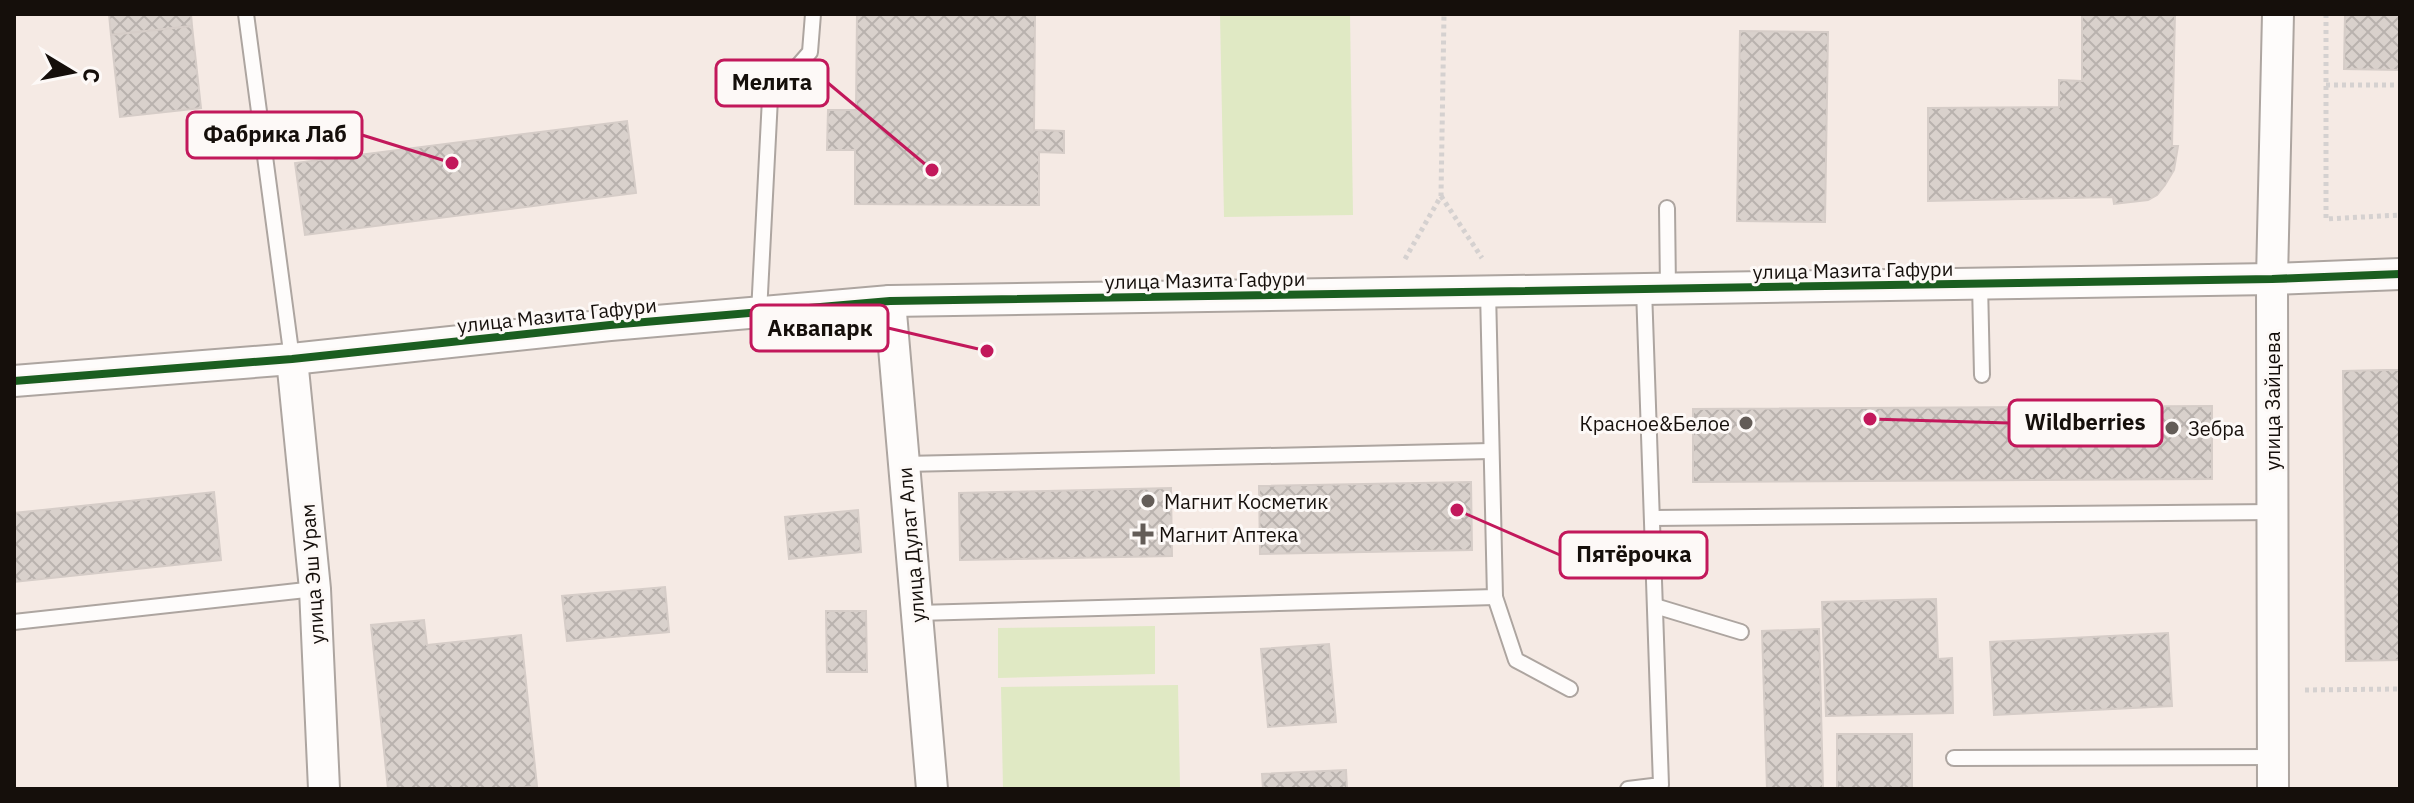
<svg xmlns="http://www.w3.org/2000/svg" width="2414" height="803" font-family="'IBM Plex Sans',sans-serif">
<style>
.green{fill:#e0e9c4}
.building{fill:url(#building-cross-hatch);stroke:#d6cdc8;stroke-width:2}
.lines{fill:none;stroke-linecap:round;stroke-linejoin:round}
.lane-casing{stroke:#ada5a0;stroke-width:18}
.street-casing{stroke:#ada5a0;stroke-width:34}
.path{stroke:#d5d1d0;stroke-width:5;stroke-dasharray:4 4;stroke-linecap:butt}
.lane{stroke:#fefcfb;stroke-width:14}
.street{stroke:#fefcfb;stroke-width:30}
.cycleway-casing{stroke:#fdf9f7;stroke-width:13}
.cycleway{stroke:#1b5e20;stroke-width:8}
.poi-dot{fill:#635c57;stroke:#fdf9f7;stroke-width:3}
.labels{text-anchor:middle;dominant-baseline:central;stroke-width:6;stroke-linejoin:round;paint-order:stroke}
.street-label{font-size:20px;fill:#150f0b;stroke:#fdf9f7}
.poi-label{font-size:20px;fill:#150f0b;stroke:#fdf9f7;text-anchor:start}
.leader{fill:none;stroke:#c2185b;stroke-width:3}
.callout-dot{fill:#c2185b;stroke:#fdf9f7;stroke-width:3}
.callout{fill:#fdf9f7;stroke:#c2185b;stroke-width:3}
.callout-label{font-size:22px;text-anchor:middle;font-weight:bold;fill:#150f0b}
</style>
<defs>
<pattern id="building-cross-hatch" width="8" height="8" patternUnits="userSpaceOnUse" patternTransform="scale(2)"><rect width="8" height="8" fill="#d9d1cc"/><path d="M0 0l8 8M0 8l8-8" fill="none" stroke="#b9b2ae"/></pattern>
</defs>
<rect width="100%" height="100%" fill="#f5eae4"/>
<g class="green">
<path d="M 1220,14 L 1350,14 L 1353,215 L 1224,217 Z"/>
<path d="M 1155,626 L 1155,674 L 998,678 L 998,628 Z"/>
<path d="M 1178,685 L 1180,787 L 1003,789 L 1001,687 Z"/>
</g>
<g class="building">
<path d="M 109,14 L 191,14 L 192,26 L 111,35 Z"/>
<path d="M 857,14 L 1035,15 L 1034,130 L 1064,131 L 1064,153 L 1039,152 L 1039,205 L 855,204 L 855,150 L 827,150 L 828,110 L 856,110 Z"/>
<path d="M 2082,14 L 2175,14 L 2172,146 L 2178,146 L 2174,170 L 2165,185 L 2157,195 L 2148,200 L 2114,204 L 2113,197 L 1928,201 L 1928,108 L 2059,107 L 2059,80 L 2082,81 Z"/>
<path d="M 2345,14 L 2400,14 L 2400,70 L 2344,69 Z"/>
<path d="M 192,26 L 201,108 L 120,117 L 111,35 Z"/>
<path d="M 1740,31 L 1828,32 L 1825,222 L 1737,221 Z"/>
<path d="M 627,121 L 636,193 L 305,235 L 295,163 Z"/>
<path d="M 2387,370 L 2400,370 L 2400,660 L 2346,661 L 2343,371 Z"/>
<path d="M 2212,406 L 2212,479 L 1693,482 L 1693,409 Z"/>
<path d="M 1471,482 L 1472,550 L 1260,554 L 1259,486 Z"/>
<path d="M 1171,488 L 1172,556 L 960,560 L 959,493 Z"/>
<path d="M 214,492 L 221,560 L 14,582 L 14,513 Z"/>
<path d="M 858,510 L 861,552 L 789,559 L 785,517 Z"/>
<path d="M 665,587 L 669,632 L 567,641 L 562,596 Z"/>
<path d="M 1936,599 L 1938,659 L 1952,658 L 1953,713 L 1826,716 L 1822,602 Z"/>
<path d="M 826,611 L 866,611 L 867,672 L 827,672 Z"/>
<path d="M 424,620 L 427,645 L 521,635 L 537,786 L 508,789 L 388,789 L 371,625 Z"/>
<path d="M 1819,629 L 1823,789 L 1767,789 L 1762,631 Z"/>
<path d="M 2168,633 L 2172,706 L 1994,715 L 1990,642 Z"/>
<path d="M 1329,644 L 1336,722 L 1268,727 L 1261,649 Z"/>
<rect x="1837" y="734" width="75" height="55"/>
<path d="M 1346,770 L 1347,789 L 1263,789 L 1262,774 Z"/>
</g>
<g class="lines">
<defs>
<g id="lane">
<path d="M 246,14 L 292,359"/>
<path d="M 1667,208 L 1668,289"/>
<path d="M 1980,283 L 1982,375"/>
<path d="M 759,313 L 770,98 L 810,52 L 813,14"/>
<path d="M 904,464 L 1491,451"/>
<path d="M 1652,518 L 2273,512"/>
<path d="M 1495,597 L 1516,660 L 1570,689"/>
<path d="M 1655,606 L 1741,632"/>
<path d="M 917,613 L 1495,597 L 1488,291"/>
<path d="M 14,622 L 315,589"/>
<path d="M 1954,758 L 2273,757"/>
<path d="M 1628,789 L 1661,785 L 1644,289"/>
</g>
<g id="street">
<path d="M 890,301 L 932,789"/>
<path d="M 292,359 L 315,589 L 324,789"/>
<path d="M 14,381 L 292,359 L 610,325 L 890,301 L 2272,279 L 2400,274"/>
<path d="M 2273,789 L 2272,279 L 2278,14"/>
</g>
</defs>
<use href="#lane" class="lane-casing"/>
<use href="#street" class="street-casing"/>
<g class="path">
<path d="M 2326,14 L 2326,219 L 2400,215"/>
<path d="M 2326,85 L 2400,85"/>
<path d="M 1441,196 L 1482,258"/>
<path d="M 1405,259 L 1441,196 L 1444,14"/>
<path d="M 2305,690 L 2400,689"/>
</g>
<use href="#lane" class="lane"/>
<use href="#street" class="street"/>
<defs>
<path id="cycleway" d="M 14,381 L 292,359 L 610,325 L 890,301 L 2272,279 L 2400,274"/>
</defs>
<use href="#cycleway" class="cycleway-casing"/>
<use href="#cycleway" class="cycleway"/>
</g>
<g class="poi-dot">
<circle cx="1746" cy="423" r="8"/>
<circle cx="2172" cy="428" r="8"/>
<circle cx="1148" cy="501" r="8"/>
<path d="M1139 522h8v8h8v8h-8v8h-8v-8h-8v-8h8z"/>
</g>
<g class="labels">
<g class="street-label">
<text transform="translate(1853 270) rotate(-1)">улица Мазита Гафури</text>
<text transform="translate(1205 280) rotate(-1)">улица Мазита Гафури</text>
<text transform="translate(557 315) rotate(-6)">улица Мазита Гафури</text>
<text transform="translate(2272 401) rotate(-90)">улица Зайцева</text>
<text transform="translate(911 545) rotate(-95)">улица Дулат Али</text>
<text transform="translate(312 574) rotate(-94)">улица Эш Урам</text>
</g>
<g class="poi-label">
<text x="1730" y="423" text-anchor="end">Красное&amp;Белое</text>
<text x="2188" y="428">Зебра</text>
<text x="1164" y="501">Магнит Косметик</text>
<text x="1159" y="534">Магнит Аптека</text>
</g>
</g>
<path class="leader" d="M932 170L828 83M452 163L362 135M987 351L888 328M1870 419L2009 423M1457 510L1560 555"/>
<g class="callout-dot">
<circle cx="932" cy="170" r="8"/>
<circle cx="452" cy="163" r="8"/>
<circle cx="987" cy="351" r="8"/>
<circle cx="1870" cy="419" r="8"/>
<circle cx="1457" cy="510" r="8"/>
</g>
<g class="callout">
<rect x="716" y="60" width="112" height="46" rx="8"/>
<rect x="187" y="112" width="175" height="46" rx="8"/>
<rect x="751" y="305" width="137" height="46" rx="8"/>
<rect x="2009" y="400" width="153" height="46" rx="8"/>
<rect x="1560" y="532" width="147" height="46" rx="8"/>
</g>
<g class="callout-label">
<text x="772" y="90">Мелита</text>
<text x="275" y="142">Фабрика Лаб</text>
<text x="820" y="336">Аквапарк</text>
<text x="2085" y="430">Wildberries</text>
<text x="1634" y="562">Пятёрочка</text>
</g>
<rect width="2414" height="803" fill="none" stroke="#150f0b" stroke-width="32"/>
<g transform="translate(72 72) rotate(100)" stroke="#fdf9f7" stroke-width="6" paint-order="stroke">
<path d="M0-6L14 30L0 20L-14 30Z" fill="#150f0b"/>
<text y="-12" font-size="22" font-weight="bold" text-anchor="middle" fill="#150f0b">С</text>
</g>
</svg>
